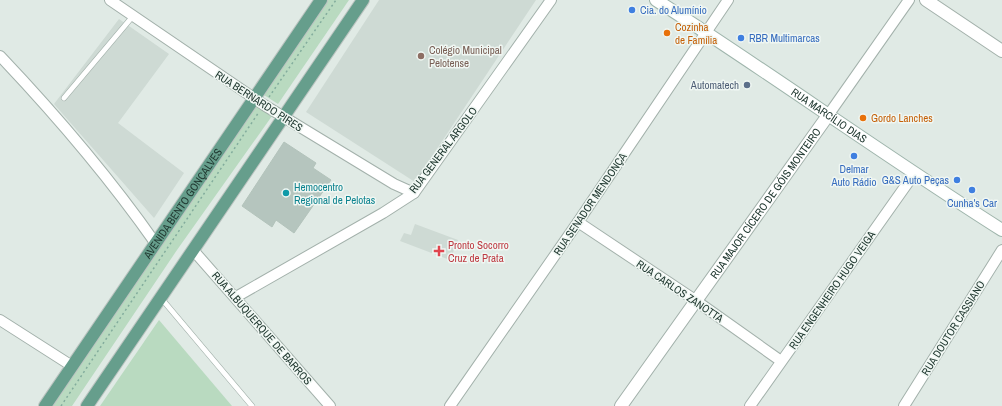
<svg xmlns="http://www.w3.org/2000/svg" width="1002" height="406" font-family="'Archivo Narrow',sans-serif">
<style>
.built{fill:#cedad4}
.green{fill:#b9dac0}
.building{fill:#b5c5be;stroke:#b3c3bb}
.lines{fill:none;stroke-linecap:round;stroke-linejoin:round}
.service-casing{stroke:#a3b1ab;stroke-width:6}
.minor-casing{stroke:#a3b1ab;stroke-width:12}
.tertiary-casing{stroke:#a3b1ab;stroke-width:14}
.secondary-casing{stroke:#9fb5ac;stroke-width:14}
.primary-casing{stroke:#bcc4c1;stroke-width:14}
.path{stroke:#82ac9c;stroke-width:1.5;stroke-dasharray:2 3;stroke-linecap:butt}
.service{stroke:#fff;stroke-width:5}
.minor{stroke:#fff;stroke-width:10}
.tertiary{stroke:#fff;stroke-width:12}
.secondary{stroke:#fff;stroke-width:12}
.primary{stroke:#669e8c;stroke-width:12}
.shop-dot{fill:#3f7fe0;stroke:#f0f7f3;stroke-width:1.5}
.food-dot{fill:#e8710a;stroke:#f0f7f3;stroke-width:1.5}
.education-dot{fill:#8d6e63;stroke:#f0f7f3;stroke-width:1.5}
.service-dot{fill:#5c6f8a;stroke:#f0f7f3;stroke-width:1.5}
.culture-dot{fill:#0f9aa8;stroke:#f0f7f3;stroke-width:1.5}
.health-dot{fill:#e0444e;stroke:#f0f7f3;stroke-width:1.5}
.labels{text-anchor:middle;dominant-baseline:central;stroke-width:3;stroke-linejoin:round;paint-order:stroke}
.shop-label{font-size:11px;fill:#366cbe;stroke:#f0f7f3;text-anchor:start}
.food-label{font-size:11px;fill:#c56008;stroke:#f0f7f3;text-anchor:start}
.education-label{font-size:11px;fill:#785e54;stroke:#f0f7f3;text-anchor:start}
.service-label{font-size:11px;fill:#4e5e75;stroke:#f0f7f3;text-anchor:end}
.street-label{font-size:11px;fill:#213931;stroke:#f0f7f3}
.culture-label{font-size:11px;fill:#0d838f;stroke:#f0f7f3;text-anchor:start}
.health-label{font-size:11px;fill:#be3a42;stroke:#f0f7f3;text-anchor:start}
</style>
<rect width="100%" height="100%" fill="#e0eae5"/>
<g class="built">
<path d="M 379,0 L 536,0 L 415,182 L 306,112 Z"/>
<path d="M 119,19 L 169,54 L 118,123 L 184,173 L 154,218 L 54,104 Z"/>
<path d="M 415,224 L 458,240 L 450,260 L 400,241 L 404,233 L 411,235 Z"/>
</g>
<g class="green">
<path d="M 324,0 L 349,0 L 278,104 L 261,93 Z"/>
<path d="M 254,105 L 272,116 L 177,250 L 72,406 L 47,406 Z"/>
<path d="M 159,320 L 232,406 L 100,406 Z"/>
</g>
<path class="building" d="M 284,142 L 316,163 L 313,168 L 331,180 L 294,233 L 276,220 L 272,227 L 242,206 Z"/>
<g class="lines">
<defs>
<g id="service">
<path d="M 64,98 L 133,16"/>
<path d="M 161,298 L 252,406"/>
</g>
<g id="minor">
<path d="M 110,0 L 264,105 L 394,184 L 414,193"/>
<path d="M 0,56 C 56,115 109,177 156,244"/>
<path d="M 829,114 L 909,0"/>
<path d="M 578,222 L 695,300 L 781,361"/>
<path d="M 193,250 L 330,406"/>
<path d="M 236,297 L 383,213 L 414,193 L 551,0"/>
<path d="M 0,320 L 72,366"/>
<path d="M 450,406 L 578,222 L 728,0"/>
<path d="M 750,406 L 914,174"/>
<path d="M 904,406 L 1002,250"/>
</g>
<g id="tertiary">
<path d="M 926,0 L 1002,51"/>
<path id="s1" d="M 621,406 L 829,114"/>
</g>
<g id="secondary">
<path id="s2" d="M 656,0 C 773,75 885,156 1002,230"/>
</g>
<g id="primary">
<path id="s3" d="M 45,406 L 321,0"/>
<path d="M 87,406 L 363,0"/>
</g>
</defs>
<use href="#service" class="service-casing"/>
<use href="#minor" class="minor-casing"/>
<use href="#tertiary" class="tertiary-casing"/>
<use href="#secondary" class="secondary-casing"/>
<use href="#primary" class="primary-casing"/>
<g class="path">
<path d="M 269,97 L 336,0"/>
<path d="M 61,406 L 259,112"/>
</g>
<use href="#service" class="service"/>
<use href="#minor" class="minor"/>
<use href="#tertiary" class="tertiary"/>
<use href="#secondary" class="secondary"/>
<use href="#primary" class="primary"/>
</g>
<g class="shop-dot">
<circle cx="632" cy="10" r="4"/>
<circle cx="741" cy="38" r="4"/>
<circle cx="854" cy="156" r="4"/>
<circle cx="957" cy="180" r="4"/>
<circle cx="972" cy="190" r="4"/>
</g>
<g class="food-dot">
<circle cx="667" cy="33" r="4"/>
<circle cx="863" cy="118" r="4"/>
</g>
<circle class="education-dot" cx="421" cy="56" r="4"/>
<circle class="service-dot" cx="747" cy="85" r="4"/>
<circle class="culture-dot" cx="286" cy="193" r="4"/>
<path class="health-dot" d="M437 245h4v4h4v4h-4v4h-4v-4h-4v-4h4z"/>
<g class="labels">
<g class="shop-label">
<text x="640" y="10">Cia. do Alumínio</text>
<text x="749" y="38">RBR Multimarcas</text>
<text x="854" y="169" text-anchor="middle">Delmar<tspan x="854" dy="13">Auto Rádio</tspan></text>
<text x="949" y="180" text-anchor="end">G&amp;S Auto Peças</text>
<text x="972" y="203" text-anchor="middle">Cunha's Car</text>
</g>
<g class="food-label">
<text x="675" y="27">Cozinha<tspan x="675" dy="13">de Família</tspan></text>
<text x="871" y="118">Gordo Lanches</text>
</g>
<g class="education-label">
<text x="429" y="50">Colégio Municipal<tspan x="429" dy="13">Pelotense</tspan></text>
</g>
<g class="service-label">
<text x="739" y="85">Automatech</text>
</g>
<g class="street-label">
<text transform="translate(259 101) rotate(33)">RUA BERNARDO PIRES</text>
<text stroke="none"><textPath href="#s2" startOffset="208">RUA MARCÍLIO DIAS</textPath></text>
<text transform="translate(443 150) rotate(-53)">RUA GENERAL ARGOLO</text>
<text stroke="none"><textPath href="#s3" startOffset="245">AVENIDA BENTO GONÇALVES</textPath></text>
<text stroke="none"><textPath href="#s1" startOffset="249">RUA MAJOR CÍCERO DE GÓIS MONTEIRO</textPath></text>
<text transform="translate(590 204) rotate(-56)">RUA SENADOR MENDONÇA</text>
<text transform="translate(832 290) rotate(-55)">RUA ENGENHEIRO HUGO VEIGA</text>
<text transform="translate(680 291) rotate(34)">RUA CARLOS ZANOTTA</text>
<text transform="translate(262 328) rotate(49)">RUA ALBUQUERQUE DE BARROS</text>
<text transform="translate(953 328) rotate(-58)">RUA DOUTOR CASSIANO</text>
</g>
<g class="culture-label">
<text x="294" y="187">Hemocentro<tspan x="294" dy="13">Regional de Pelotas</tspan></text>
</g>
<g class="health-label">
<text x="448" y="245">Pronto Socorro<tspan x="448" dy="13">Cruz de Prata</tspan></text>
</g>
</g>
</svg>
